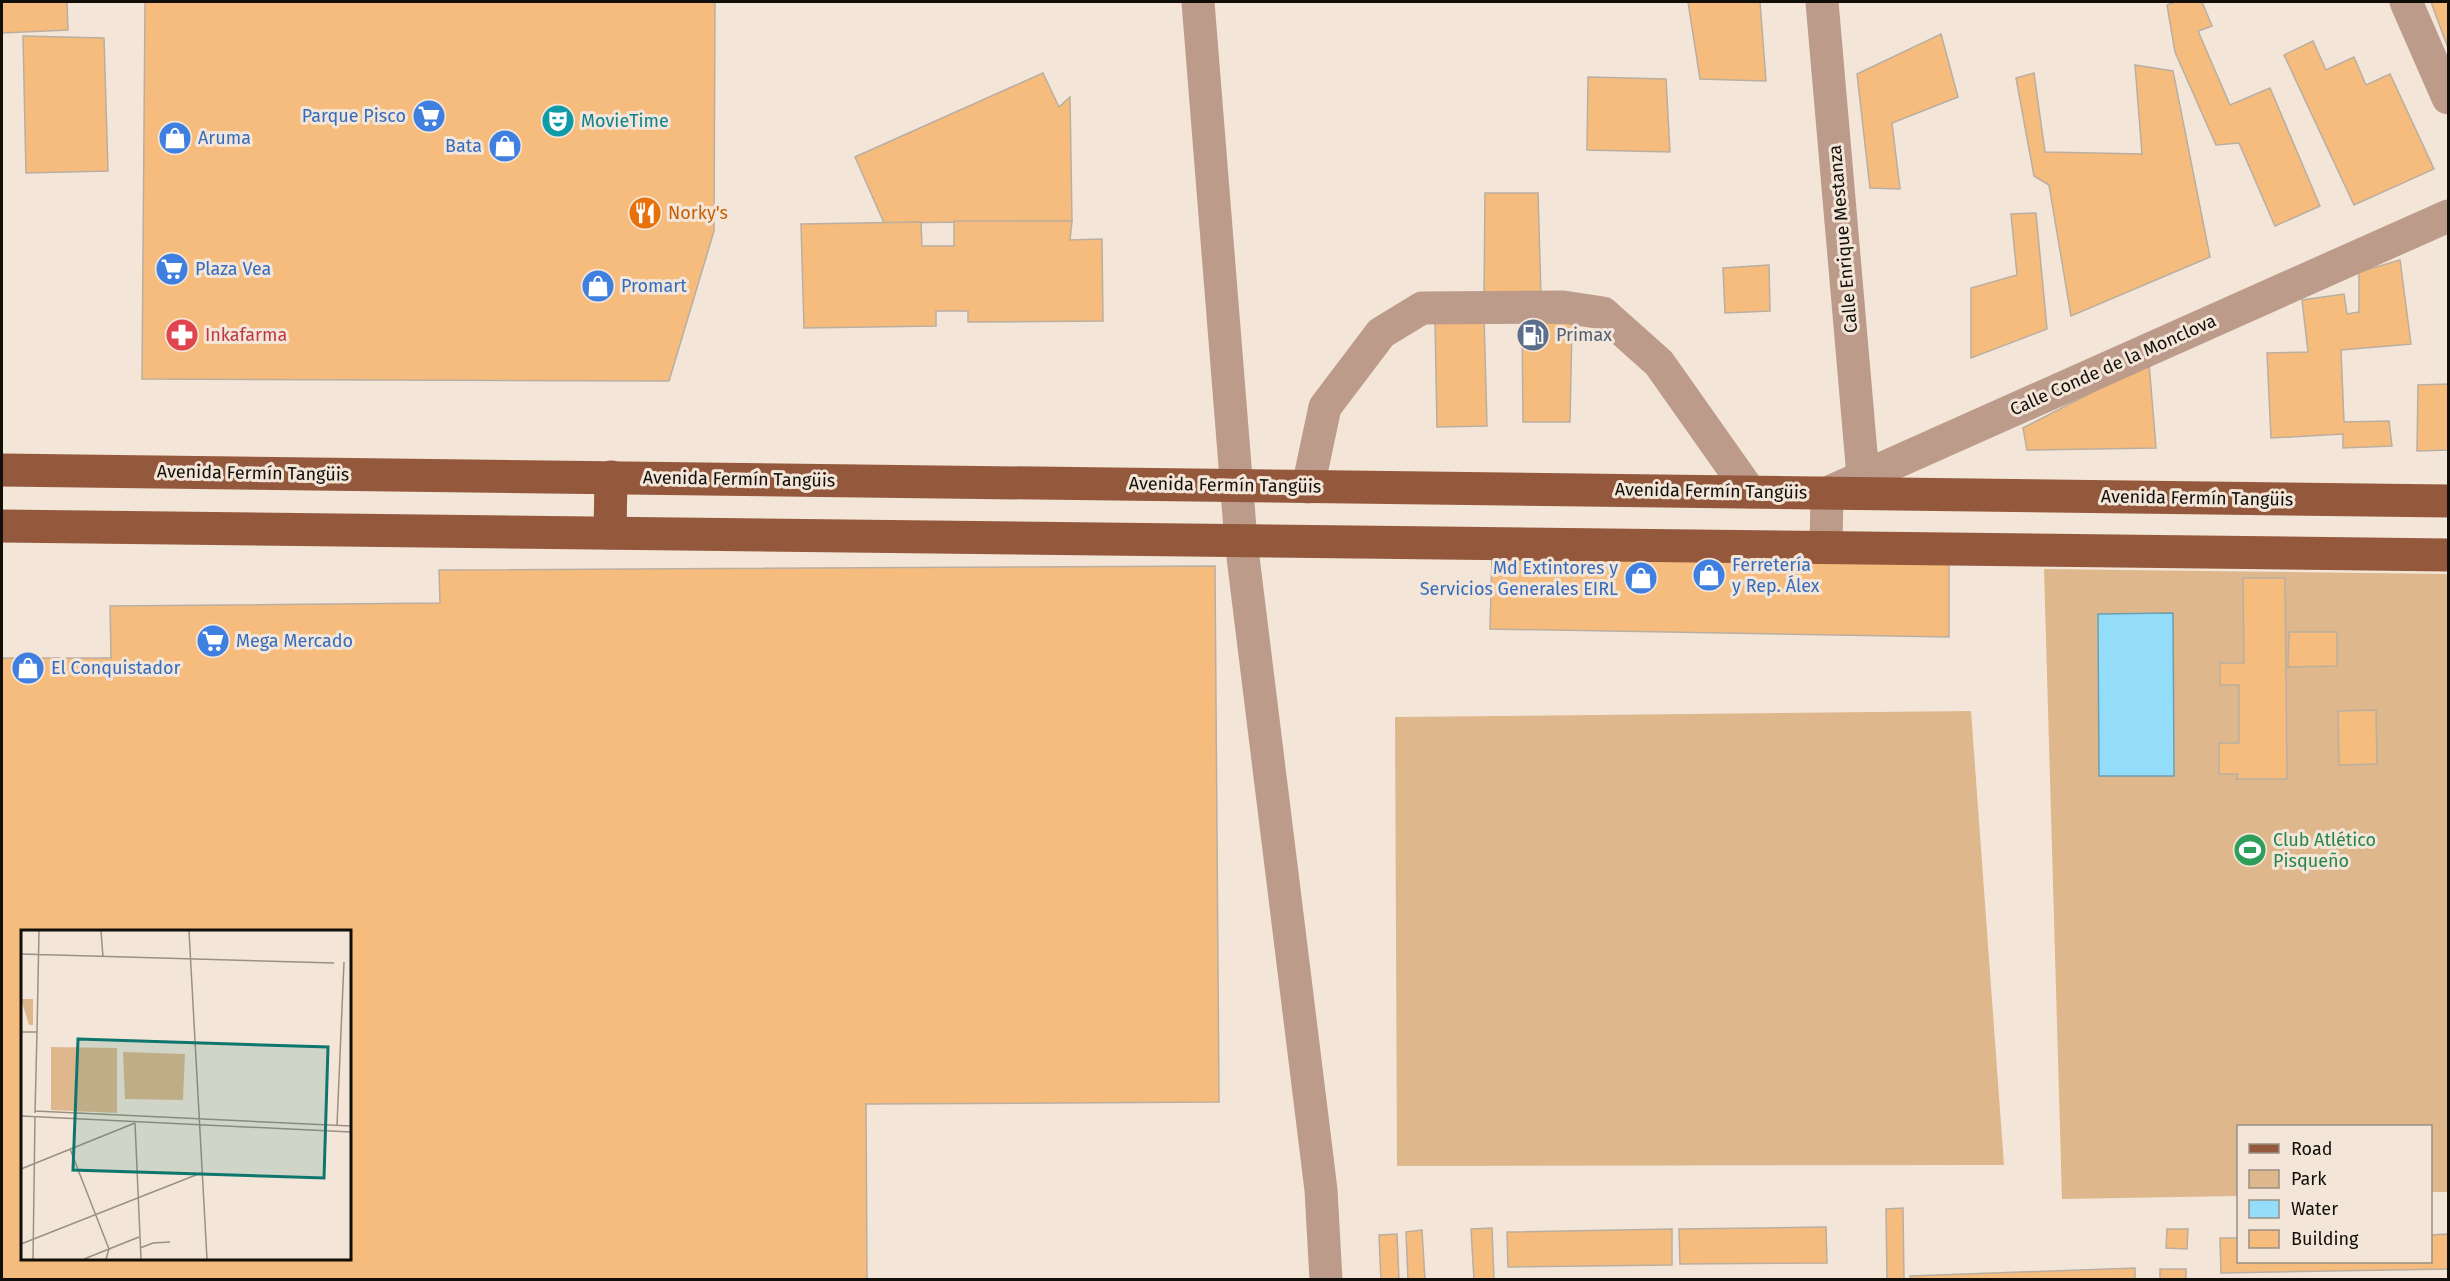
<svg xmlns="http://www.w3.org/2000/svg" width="2450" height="1281" font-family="'Fira Sans',sans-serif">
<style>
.green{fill:#dfb78c}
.water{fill:#94ddfa;stroke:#6d9fb2;stroke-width:1.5}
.building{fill:#f6bc7d;stroke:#baaea0;stroke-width:1.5;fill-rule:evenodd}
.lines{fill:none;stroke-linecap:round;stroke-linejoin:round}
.minor{stroke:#bd9b8b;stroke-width:33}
.major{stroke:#94593c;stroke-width:33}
.labels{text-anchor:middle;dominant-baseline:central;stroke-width:6;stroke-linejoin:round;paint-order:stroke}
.shop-label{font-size:18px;fill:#366cbe;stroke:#f3e6d8;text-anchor:start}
.culture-label{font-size:18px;fill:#0d838f;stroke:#f3e6d8;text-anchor:start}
.food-label{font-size:18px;fill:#c56008;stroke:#f3e6d8;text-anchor:start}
.street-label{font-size:18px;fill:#120e09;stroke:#f3e6d8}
.health-label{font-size:18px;fill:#be3a42;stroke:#f3e6d8;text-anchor:start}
.service-label{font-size:18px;fill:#4e5e75;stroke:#f3e6d8;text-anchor:start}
.leisure-label{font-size:18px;fill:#27864d;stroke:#f3e6d8;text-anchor:start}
.inset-road{fill:none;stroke:#999085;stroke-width:1.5}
.view{fill:#0f766e;fill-opacity:0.15;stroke:#0f766e;stroke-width:3}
.inset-edge{fill:none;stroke:#120e09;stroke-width:3}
</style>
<rect width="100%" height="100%" fill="#f3e6d8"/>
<g class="green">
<path d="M 2044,569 L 2448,574 L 2448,1192 L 2431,1192 L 2430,1126 L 2238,1126 L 2238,1196 L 2062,1199 Z"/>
<path d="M 1971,711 L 2004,1165 L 1397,1166 L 1395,717 Z"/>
</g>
<path class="water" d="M 2173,613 L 2174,776 L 2099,776 L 2098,614 Z"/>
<g class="building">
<path d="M 2,2 L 67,2 L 68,30 L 2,33 Z"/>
<path d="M 145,2 L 715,2 L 714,231 L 669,381 L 142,379 Z"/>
<path d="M 1688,2 L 1760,2 L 1766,81 L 1700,79 Z"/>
<path d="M 2175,2 L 2202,2 L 2212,26 L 2198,31 L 2230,105 L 2270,88 L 2320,206 L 2275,226 L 2239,143 L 2216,145 L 2175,52 L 2167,5 Z"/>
<path d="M 2431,2 L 2448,2 L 2448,48 Z"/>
<path d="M 1941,34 L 1958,97 L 1892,123 L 1900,189 L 1870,188 L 1857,74 Z"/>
<path d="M 23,36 L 104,38 L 108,171 L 26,173 Z"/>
<path d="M 2313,41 L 2326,70 L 2354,57 L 2366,85 L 2390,74 L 2434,169 L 2354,205 L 2284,55 Z"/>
<path d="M 2135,65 L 2173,71 L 2210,257 L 2071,316 L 2049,185 L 2034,176 L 2016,78 L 2034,73 L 2045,152 L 2142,154 Z"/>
<path d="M 1043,73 L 1059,107 L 1070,97 L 1072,221 L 884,223 L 855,157 Z"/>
<path d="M 1588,77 L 1666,79 L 1670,152 L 1587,150 Z"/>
<path d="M 1485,193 L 1538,193 L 1541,296 L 1484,298 Z"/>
<path d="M 2036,213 L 2047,329 L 1971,358 L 1971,288 L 2017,275 L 2011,214 Z"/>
<path d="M 954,221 L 1072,221 L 1070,240 L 1102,239 L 1103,321 L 968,322 L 968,311 L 936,311 L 936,326 L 804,328 L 801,224 L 921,222 L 922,246 L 954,246 Z"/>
<path d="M 2400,260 L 2411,344 L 2341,350 L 2344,422 L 2389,421 L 2392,446 L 2343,448 L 2343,434 L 2271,438 L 2267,353 L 2308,352 L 2302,300 L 2344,294 L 2347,314 L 2359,312 L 2359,272 Z"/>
<path d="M 1769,265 L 1770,311 L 1725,313 L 1723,268 Z"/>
<path d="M 1484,317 L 1487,426 L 1437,427 L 1435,319 Z"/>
<path d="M 1522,323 L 1572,323 L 1570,422 L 1523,422 Z"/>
<path d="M 2149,363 L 2156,448 L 2027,450 L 2023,428 Z"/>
<path d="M 2448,384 L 2448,450 L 2417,451 L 2418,385 Z"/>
<path d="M 1492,555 L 1949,562 L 1949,637 L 1490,629 Z"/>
<path d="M 1215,566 L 1219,1102 L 866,1104 L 867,1280 L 2,1280 L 2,658 L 111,658 L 110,606 L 440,603 L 439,570 ZM 22,932 L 350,932 L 350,1258 L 22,1258 Z"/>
<path d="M 2243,578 L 2285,578 L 2287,779 L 2236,779 L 2238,774 L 2219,774 L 2219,743 L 2239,743 L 2239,685 L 2220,685 L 2220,663 L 2244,663 Z"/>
<path d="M 2289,632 L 2337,632 L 2337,666 L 2288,667 Z"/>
<path d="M 2376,710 L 2377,764 L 2339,765 L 2338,711 Z"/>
<path d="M 1903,1208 L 1904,1280 L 1887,1280 L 1886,1209 Z"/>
<path d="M 1826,1227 L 1827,1263 L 1680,1264 L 1679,1229 Z"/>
<path d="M 1492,1228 L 1494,1280 L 1474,1280 L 1471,1229 Z"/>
<path d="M 1672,1229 L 1672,1265 L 1508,1267 L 1507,1232 Z"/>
<path d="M 2167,1229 L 2188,1229 L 2187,1249 L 2166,1248 Z"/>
<path d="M 1422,1230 L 1425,1280 L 1408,1280 L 1406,1232 Z"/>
<path d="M 1397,1234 L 1399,1280 L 1381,1280 L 1379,1235 Z"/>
<path d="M 2448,1234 L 2448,1269 L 2221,1273 L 2220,1238 L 2238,1238 L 2238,1262 L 2430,1262 L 2430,1235 Z"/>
<path d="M 2135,1268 L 2135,1280 L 1910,1280 L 1910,1276 Z"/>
<rect x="2160" y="1269" width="26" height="11"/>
</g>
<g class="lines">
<g class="minor">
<path d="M 1198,2 L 1241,541 L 1321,1190 L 1326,1280"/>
<path d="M 1822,2 L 1863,476"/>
<path d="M 2406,2 L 2448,98"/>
<path d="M 1308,487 L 1325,407 L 1381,333 L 1422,308 L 1563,307 L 1603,313 L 1659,363 L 1750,492"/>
<path d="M 1826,547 L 1827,493 L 2448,216"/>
</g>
<g class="major">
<path d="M 2,470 L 2448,501"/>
<path d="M 2,526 L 2448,555"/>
<path d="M 610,533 L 611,477"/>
</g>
</g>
<defs>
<symbol id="supermarket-disc" viewBox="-11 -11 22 22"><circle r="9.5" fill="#3f7fe0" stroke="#f3e6d8"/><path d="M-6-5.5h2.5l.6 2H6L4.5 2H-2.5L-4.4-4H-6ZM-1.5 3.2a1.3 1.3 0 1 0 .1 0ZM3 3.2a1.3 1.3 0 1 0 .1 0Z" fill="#fff"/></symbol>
<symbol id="theatre-disc" viewBox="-11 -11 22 22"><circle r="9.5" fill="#0f9aa8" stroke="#f3e6d8"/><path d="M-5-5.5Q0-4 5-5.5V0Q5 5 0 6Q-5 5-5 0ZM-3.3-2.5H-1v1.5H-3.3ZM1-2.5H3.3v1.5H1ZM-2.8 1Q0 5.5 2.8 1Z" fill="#fff"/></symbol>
<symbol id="shop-disc" viewBox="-11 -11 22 22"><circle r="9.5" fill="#3f7fe0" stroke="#f3e6d8"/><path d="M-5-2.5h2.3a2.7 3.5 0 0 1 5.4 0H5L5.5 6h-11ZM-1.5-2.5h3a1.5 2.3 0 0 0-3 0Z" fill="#fff"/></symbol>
<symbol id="restaurant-disc" viewBox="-11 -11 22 22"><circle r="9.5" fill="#e8710a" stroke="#f3e6d8"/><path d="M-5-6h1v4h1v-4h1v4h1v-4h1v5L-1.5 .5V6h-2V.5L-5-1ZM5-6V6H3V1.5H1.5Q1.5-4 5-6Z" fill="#fff"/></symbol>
<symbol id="pharmacy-disc" viewBox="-11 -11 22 22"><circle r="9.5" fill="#e0444e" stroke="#f3e6d8"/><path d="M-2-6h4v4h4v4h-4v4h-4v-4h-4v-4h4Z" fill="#fff"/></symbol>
<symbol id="fuel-disc" viewBox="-11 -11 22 22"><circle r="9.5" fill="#5c6f8a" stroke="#f3e6d8"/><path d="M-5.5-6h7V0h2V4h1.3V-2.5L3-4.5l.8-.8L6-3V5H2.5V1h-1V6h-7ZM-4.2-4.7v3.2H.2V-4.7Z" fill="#fff"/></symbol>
<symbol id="stadium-disc" viewBox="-11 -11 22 22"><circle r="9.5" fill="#2e9e5b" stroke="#f3e6d8"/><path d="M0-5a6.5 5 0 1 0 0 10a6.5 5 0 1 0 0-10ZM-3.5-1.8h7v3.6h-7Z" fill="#fff"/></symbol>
</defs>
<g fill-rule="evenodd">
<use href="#supermarket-disc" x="410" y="97" width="38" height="38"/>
<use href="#theatre-disc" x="539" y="102" width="38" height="38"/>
<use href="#shop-disc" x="156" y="119" width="38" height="38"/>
<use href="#shop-disc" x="486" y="127" width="38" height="38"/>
<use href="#restaurant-disc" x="626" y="194" width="38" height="38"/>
<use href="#supermarket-disc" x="153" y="250" width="38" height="38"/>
<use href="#shop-disc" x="579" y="267" width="38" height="38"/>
<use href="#pharmacy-disc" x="163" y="316" width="38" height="38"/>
<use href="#fuel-disc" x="1514" y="316" width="38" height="38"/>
<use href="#shop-disc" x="1690" y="556" width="38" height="38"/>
<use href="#shop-disc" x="1622" y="559" width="38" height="38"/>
<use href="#supermarket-disc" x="194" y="622" width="38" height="38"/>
<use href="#shop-disc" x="9" y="649" width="38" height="38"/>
<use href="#stadium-disc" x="2231" y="831" width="38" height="38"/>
</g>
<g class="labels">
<g class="shop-label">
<text x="406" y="116" text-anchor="end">Parque Pisco</text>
<text x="198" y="138">Aruma</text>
<text x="482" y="146" text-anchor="end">Bata</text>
<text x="195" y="269">Plaza Vea</text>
<text x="621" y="286">Promart</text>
<text x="1732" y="565">Ferretería<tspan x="1732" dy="21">y Rep. Álex</tspan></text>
<text x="1618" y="568" text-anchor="end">Md Extintores y<tspan x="1618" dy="21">Servicios Generales EIRL</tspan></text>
<text x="236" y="641">Mega Mercado</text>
<text x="51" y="668">El Conquistador</text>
</g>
<g class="culture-label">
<text x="581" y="121">MovieTime</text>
</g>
<g class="food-label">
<text x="668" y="213">Norky's</text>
</g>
<g class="street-label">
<text transform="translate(1843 239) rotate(-95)">Calle Enrique Mestanza</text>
<text transform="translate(2113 365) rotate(-24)">Calle Conde de la Monclova</text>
<text transform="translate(253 473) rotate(1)">Avenida Fermín Tangüis</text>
<text transform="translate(739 479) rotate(1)">Avenida Fermín Tangüis</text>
<text transform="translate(1225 485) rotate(1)">Avenida Fermín Tangüis</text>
<text transform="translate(1711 491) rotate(1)">Avenida Fermín Tangüis</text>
<text transform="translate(2197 498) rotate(1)">Avenida Fermín Tangüis</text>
</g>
<g class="health-label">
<text x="205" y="335">Inkafarma</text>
</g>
<g class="service-label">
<text x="1556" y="335">Primax</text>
</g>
<g class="leisure-label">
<text x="2273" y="840">Club Atlético<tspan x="2273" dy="21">Pisqueño</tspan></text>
</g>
</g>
<g transform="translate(21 930)">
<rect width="330" height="330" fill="#f3e6d8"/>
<path d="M 0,69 L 12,69 L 12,95 L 8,95 ZM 30,117 L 96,118 L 96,183 L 30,180 ZM 102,122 L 164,124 L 162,170 L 104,169 Z" fill="#dfb78c"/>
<path class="inset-road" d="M 80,1 L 82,27M 168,1 L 186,329M 0,24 L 313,33M 0,102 L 16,102 L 14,183M 16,102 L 18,1M 14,181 L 330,196M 0,186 L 330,202M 114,193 L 120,329M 316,195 L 323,32M 49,219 L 88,319 L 85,329M 0,239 L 114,193M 0,314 L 180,243M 119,318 L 132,313 L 149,312M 12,329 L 14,187M 63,329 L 118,307"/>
<path class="view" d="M 57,109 L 307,117 L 303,248 L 52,240 Z"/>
<rect width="330" height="330" class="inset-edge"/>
</g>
<rect width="2450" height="1281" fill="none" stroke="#120e09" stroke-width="6"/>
<rect x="2237" y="1125" width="195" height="138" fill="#f3e6d8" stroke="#999085" stroke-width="1.5"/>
<rect x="2249" y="1144" width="30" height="9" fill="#94593c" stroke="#999085" stroke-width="1.5"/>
<text x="2291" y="1155" font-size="18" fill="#120e09">Road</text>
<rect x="2249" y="1170" width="30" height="18" fill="#dfb78c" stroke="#999085" stroke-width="1.5"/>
<text x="2291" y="1185" font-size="18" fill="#120e09">Park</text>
<rect x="2249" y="1200" width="30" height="18" fill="#94ddfa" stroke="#999085" stroke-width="1.5"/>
<text x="2291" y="1215" font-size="18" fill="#120e09">Water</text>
<rect x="2249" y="1230" width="30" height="18" fill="#f6bc7d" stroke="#999085" stroke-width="1.5"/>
<text x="2291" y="1245" font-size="18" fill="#120e09">Building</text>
</svg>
